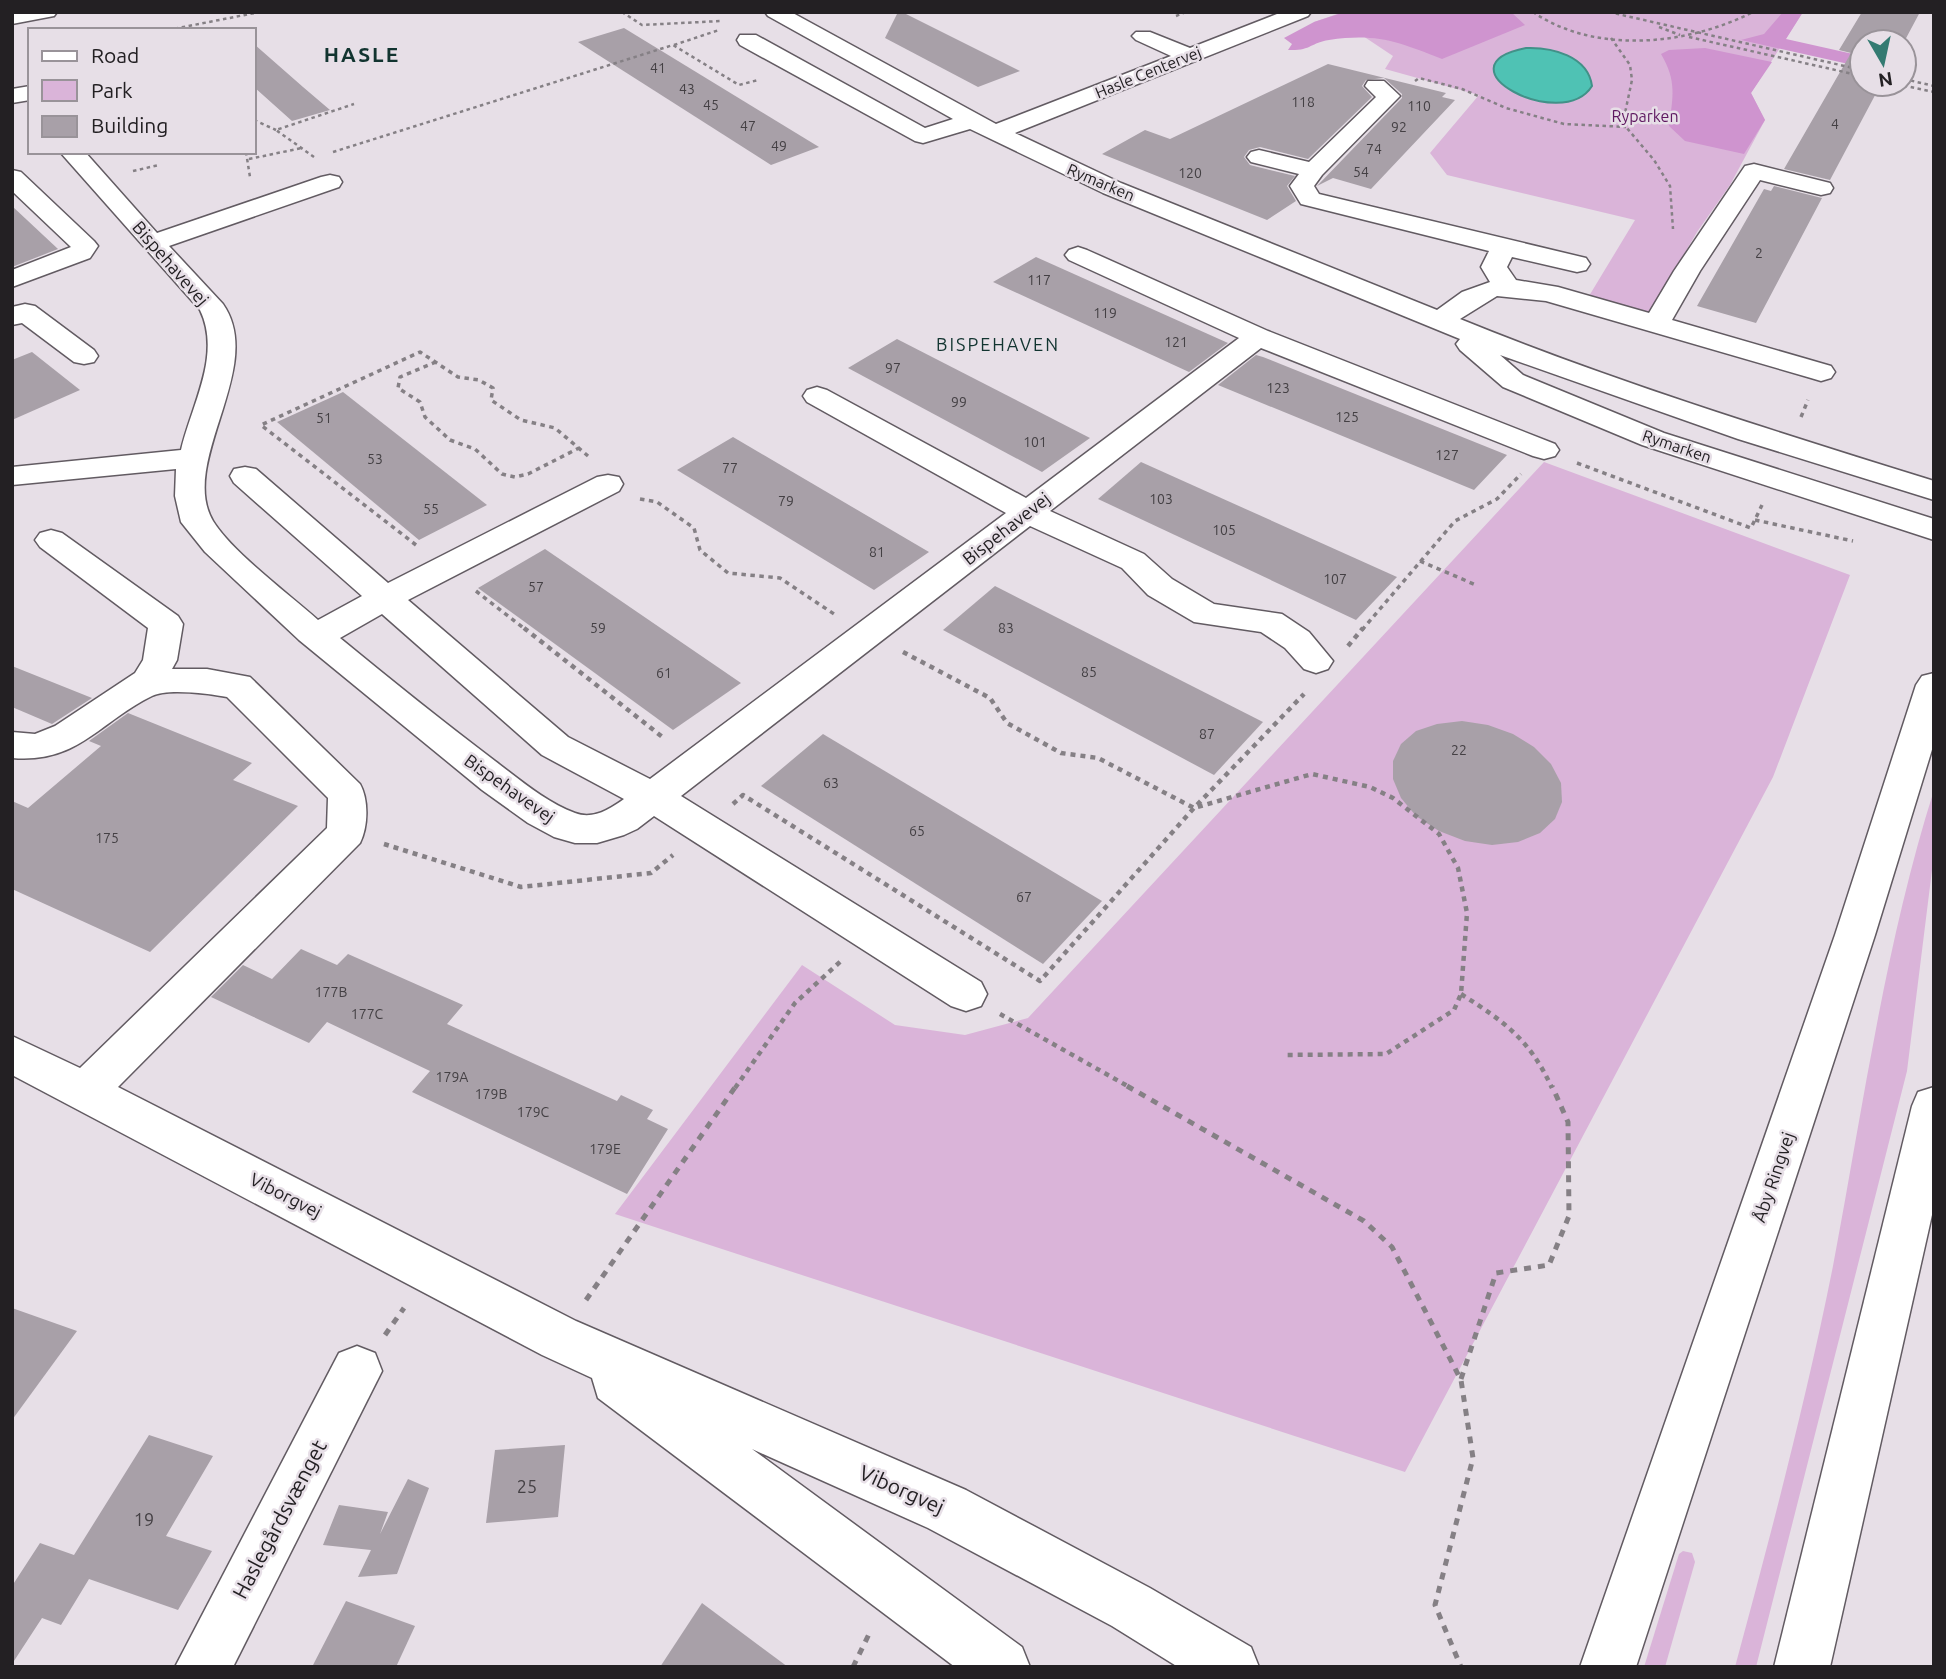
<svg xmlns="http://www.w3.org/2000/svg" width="1946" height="1679" font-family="Ubuntu,sans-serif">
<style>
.green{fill:#dab4d9}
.forest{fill:#cf94cf}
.water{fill:#4fc2b4;stroke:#429188;stroke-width:2}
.building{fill:#a8a0a8}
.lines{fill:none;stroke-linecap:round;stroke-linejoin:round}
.minor-casing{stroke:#625b62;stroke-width:3}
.major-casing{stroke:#625b62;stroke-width:3}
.path-far3{stroke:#858085;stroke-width:2.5;stroke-dasharray:3.5 3.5;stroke-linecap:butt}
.path-far2{stroke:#858085;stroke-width:3.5;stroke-dasharray:4.5 4.5;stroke-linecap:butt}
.path-far1{stroke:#858085;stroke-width:4.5;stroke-dasharray:5 5;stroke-linecap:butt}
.path{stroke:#858085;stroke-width:5;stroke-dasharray:7 7;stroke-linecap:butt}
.minor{fill:#fff;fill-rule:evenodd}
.major{fill:#fff;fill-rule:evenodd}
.labels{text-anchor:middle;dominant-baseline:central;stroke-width:5;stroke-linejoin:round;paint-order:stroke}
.number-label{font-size:14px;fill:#444044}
.far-street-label{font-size:16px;fill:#232023;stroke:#e7dfe7}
.far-park-label{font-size:16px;fill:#5e1860;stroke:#e7dfe7}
.street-label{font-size:18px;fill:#232023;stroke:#e7dfe7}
.far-quarter-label{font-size:18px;letter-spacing:2px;fill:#123430;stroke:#e7dfe7}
.near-number-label{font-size:18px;fill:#444044}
.far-district-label{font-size:21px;font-weight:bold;letter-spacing:2px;fill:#123430;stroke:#e7dfe7}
.near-street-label{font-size:21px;fill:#232023;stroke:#e7dfe7}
</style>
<rect width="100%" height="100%" fill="#e7dfe7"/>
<g class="green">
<path d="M 1343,12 L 1803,12 L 1751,93 L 1765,120 L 1730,185 L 1697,232 L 1650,313 L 1589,296 L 1635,220 L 1447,175 L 1430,153 L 1479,95 L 1385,69 L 1393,56 L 1363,36 L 1314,22 Z"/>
<path d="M 1544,462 L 1850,575 L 1773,777 L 1405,1472 L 615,1214 L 802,965 L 895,1025 L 965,1035 L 1028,1018 Z"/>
<path d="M 1934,790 L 1934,854 L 1907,1071 L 1756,1667 L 1735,1667 C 1771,1534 1806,1401 1833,1266 C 1863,1107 1885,945 1934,790 Z"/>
<path d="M 1683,1551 L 1692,1553 L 1695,1562 L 1665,1667 L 1644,1667 L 1679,1554 Z"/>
</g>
<g class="forest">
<path d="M 1345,12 L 1511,12 L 1525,25 L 1442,59 C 1398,42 1378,33 1329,40 C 1310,43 1311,51 1288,50 L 1292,44 L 1284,38 L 1314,22 Z"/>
<path d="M 1783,12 L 1803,12 L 1786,39 L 1862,56 L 1862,67 L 1741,40 L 1764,34 Z"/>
<path d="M 1705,48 L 1772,62 L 1751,93 L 1765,120 L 1744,154 L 1685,141 L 1669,126 C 1673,97 1677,81 1661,54 L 1669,50 Z"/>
</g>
<path class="water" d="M 1526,48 C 1552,47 1588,56 1592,86 C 1562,134 1435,66 1526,48 Z"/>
<g class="building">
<path d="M 898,12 L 902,12 L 1020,71 L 978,87 L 885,38 Z"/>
<path d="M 1862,12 L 1920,12 L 1904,42 L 1862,42 L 1862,84 L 1881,84 L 1830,180 L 1784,169 L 1851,53 L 1839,50 Z"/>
<path d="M 624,28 L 819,147 L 771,165 L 578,42 Z"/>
<path d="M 254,44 L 303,87 L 330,110 L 292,121 L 254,87 Z"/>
<path d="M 1328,64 L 1446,93 L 1442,97 L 1455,100 L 1371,189 L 1333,178 L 1317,186 L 1402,98 L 1402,94 L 1384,78 L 1366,80 L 1362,86 L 1372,97 L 1308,159 L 1260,147 L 1249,150 L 1244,157 L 1250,165 L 1295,176 L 1287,186 L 1296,201 L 1267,220 L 1102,154 L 1145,130 L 1170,139 Z"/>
<path d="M 1774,186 L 1822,198 L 1756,323 L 1697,306 L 1764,189 L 1771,191 Z"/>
<path d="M 12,206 L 58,249 L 12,267 Z"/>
<path d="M 1036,257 L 1228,343 L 1189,372 L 993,282 Z"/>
<path d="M 897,339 L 1090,438 L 1042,472 L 848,368 Z"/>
<path d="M 32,352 L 80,390 L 12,420 L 12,360 Z"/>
<path d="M 1256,355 L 1263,357 L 1507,455 L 1474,490 L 1218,385 Z"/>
<path d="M 343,392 L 487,505 L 419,540 L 277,422 Z"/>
<path d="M 733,437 L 929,552 L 874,590 L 677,470 Z"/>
<path d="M 1141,462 L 1397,577 L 1356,620 L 1098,499 Z"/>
<path d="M 545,549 L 741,683 L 673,730 L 478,588 Z"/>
<path d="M 995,586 L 1263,722 L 1214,775 L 943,630 Z"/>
<path d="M 12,666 L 92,698 L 52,724 L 12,707 Z"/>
<path d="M 128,713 L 252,763 L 233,780 L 298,806 L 150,952 L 12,889 L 12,801 L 28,808 L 101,746 L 89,741 Z"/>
<path d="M 1462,721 L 1488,725 L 1513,734 L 1534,747 L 1551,764 L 1561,783 L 1562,802 L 1555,819 L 1540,833 L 1518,842 L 1492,845 L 1465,841 L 1439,831 L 1416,816 L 1401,798 L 1393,779 L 1393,761 L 1401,744 L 1416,731 L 1437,724 Z"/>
<path d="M 823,734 L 1102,901 L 1043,964 L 761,786 Z"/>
<path d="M 301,949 L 337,965 L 348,954 L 463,1005 L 447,1024 L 617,1101 L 621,1095 L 653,1110 L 647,1119 L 668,1129 L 627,1194 L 412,1092 L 430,1071 L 327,1022 L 309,1043 L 211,997 L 243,965 L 272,979 Z"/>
<path d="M 12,1308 L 77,1331 L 12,1420 Z"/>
<path d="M 149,1435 L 213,1456 L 166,1536 L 212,1551 L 178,1610 L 89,1579 L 61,1625 L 42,1618 L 12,1664 L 12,1586 L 40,1543 L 74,1555 Z"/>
<path d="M 565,1445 L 558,1517 L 486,1523 L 495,1450 Z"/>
<path d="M 408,1479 L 429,1488 L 397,1574 L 358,1577 L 371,1550 L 323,1545 L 339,1505 L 388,1512 L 380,1534 Z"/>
<path d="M 346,1601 L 415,1626 L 396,1667 L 312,1667 Z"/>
<path d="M 702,1603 L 788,1667 L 660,1667 Z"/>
</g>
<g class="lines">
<defs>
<g id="minor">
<path d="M 12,12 L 57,12 L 54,16 L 12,24 Z"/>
<path d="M 765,12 L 791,12 L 996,124 L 1171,56 L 1136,40 L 1132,36 L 1136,32 L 1150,32 L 1190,48 L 1282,12 L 1311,12 L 1308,16 L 1015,133 L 1121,183 L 1437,310 L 1462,292 L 1490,282 L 1481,267 L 1489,251 L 1301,204 L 1290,186 L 1299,174 L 1251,162 L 1247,157 L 1251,152 L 1259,150 L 1309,162 L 1376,97 L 1365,86 L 1368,81 L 1384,81 L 1400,96 L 1322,175 L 1314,186 L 1319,194 L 1586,258 L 1590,264 L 1586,270 L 1577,272 L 1512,257 L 1507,267 L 1516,280 L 1558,287 L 1649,313 L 1674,271 L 1745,166 L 1754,164 L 1830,183 L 1833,188 L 1830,193 L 1821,195 L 1760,180 L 1700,271 L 1672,320 L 1831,366 L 1835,372 L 1831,378 L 1821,381 L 1811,378 L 1546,301 L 1497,296 L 1460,319 C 1615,382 1774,431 1934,481 L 1934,500 L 1738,439 L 1500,355 L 1523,375 L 1664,433 L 1934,519 L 1934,540 L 1642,445 L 1503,387 L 1460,350 L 1456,344 L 1460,339 L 1103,193 L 970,129 L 923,143 L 915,141 L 740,45 L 737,40 L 740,35 L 756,35 L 925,128 L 953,119 L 768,16 Z"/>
<path d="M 30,86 L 30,100 L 12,103 L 12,89 Z"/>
<path d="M 60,152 L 85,152 L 157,233 L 321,177 L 330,175 L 339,177 L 342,182 L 339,187 L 169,246 L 223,304 C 267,367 178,462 213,521 C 232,552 290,595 318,620 L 362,596 L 234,483 L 230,476 L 234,469 L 245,467 L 256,469 L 388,583 L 597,477 L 608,475 L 619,477 L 623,484 L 619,491 L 408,600 L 568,737 L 650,779 L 1006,513 L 807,402 L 803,396 L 807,390 L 817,387 L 827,390 L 1026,498 L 1239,338 L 1069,260 L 1065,255 L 1069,250 L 1078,247 L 1087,250 L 1268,331 L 1555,444 L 1559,450 L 1555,456 L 1544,459 L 1533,456 L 1261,348 L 1050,511 L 1144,554 L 1172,579 L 1214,604 L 1282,614 L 1309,632 L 1333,661 L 1328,669 L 1316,673 L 1304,669 L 1285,648 L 1261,632 L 1194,622 L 1148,595 L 1122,568 L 1030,526 L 681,796 L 981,982 L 987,994 L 981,1006 L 966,1011 L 951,1006 L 654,816 L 637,829 L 624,835 L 597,843 L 575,843 L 554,837 L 528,823 L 482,790 L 299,640 L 205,552 L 181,522 L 175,496 L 176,469 L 12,485 L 12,467 L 181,450 C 191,406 222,355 200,310 ZM 382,614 L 542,755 L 624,799 C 610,809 593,820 575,813 C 547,803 519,779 495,761 C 442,721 391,680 340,638 Z"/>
<path d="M 12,170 L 21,172 L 94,241 L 98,246 L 90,258 L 12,287 L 12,270 L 71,247 L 12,191 Z"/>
<path d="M 25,304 L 35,306 L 94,350 L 98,356 L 94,362 L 84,364 L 74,362 L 22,323 L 12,325 L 12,307 Z"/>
<path d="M 51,530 L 62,533 L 178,616 L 183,624 L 177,660 L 172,669 L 207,669 L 250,677 L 360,784 C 369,800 368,827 360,843 L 118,1087 L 576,1321 L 966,1490 L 1150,1588 L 1251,1647 L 1259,1667 L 1178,1667 L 1112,1626 L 928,1528 L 752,1449 L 1022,1647 L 1030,1667 L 955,1667 L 598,1398 L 592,1378 L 542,1355 L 12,1075 L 12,1036 L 80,1068 L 327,828 L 328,798 L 227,697 C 211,694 167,688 152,696 C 100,721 78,764 12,758 L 12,732 L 35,734 L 55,726 L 135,673 L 143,660 L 148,628 L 40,547 L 35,540 L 40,533 Z"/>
<path d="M 357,1346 L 375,1353 L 382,1371 L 233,1667 L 175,1667 L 339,1353 Z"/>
</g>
<g id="major">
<path d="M 1934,673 L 1934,743 L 1875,935 L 1636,1667 L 1580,1667 L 1835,935 L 1916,685 L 1922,676 Z"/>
<path d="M 1934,1087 L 1934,1206 L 1830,1667 L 1774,1667 L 1912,1106 L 1918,1092 Z"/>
</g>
</defs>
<use href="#minor" class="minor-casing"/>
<use href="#major" class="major-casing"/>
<g class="path-far3">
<path d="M 622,12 L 642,25 L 721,21"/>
<path d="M 1533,12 C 1596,55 1688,45 1753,12"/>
<path d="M 1609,12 L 1862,70"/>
<path d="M 1176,16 L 1186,12"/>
<path d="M 1659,27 L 1680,35"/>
<path d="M 168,30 L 260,12"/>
<path d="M 1689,37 L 1862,76"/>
<path d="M 1611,38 L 1630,65 L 1632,80 L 1625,113 L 1626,127 L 1654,160 L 1670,186 L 1673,229"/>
<path d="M 674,45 L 719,30"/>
<path d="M 1904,79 L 1934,86"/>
<path d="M 1415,81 L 1419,78 L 1462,89 L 1506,108 L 1564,124 L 1626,127"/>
<path d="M 1897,84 L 1934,92"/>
<path d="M 254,120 L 276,130"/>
<path d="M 246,152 L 250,177"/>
<path d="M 333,152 L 673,45 L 739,85 L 758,80"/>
<path d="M 314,157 L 276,130 L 354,104"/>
<path d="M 249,159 L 302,148"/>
<path d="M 133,171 L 159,165"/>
</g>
<g class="path-far2">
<path d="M 436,362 L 400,377 L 398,388 L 420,402 L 425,417 L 450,440 L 475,449 L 502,474 L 515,477 L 528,474 L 579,448"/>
<path d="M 1801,417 L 1808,400"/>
<path d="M 1577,463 L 1751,528 L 1762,505"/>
<path d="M 640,499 L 657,502 L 694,528 L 700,550 L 728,573 L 780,578 L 834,614"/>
<path d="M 1755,520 L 1853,541"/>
<path d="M 416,545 L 261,425 L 420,352 L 458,377 L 479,380 L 493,388 L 491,400 L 521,420 L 555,428 L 588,456"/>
<path d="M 1420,561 L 1476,585"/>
<path d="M 476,591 L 526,630"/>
<path d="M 1362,630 L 1455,521 L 1497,499 L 1521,474"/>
</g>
<g class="path-far1">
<path d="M 524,628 L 665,739"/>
<path d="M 1348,646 L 1363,628"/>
<path d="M 903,652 L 990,698 L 1007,723 L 1061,753 L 1098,758 L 1194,808 L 1312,774 L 1370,787 L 1393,798 L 1439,834 L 1458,868 L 1467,913 L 1461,994 L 1454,1010 L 1386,1054 L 1285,1055"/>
<path d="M 733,804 L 743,795 L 1040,981 L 1194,808 L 1304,694"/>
<path d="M 384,844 L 521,887 L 651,873 L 673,855"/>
<path d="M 1461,994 C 1505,1022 1530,1040 1552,1088"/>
<path d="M 1000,1014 L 1131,1088"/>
<path d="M 735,1088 L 795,1003 L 841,961"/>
</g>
<g class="path">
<path d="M 1127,1086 L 1364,1221 L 1392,1247 L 1461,1380 L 1473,1458 L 1435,1605 L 1461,1667"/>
<path d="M 586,1300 L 736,1086"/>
<path d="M 385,1335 L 404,1308"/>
<path d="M 1461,1379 L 1496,1273 L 1549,1265 L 1569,1216 L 1568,1122 L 1552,1086"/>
<path d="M 853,1667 L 871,1630"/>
</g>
<use href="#minor" class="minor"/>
<use href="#major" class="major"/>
</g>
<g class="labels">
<g class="number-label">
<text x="658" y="68">41</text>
<text x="687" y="89">43</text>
<text x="1303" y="102">118</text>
<text x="711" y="105">45</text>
<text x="1419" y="106">110</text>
<text x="1835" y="124">4</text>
<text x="748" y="126">47</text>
<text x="1399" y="127">92</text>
<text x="779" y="146">49</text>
<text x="1374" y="149">74</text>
<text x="1361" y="172">54</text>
<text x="1190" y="173">120</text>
<text x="1759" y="253">2</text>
<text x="1039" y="280">117</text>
<text x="1105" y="313">119</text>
<text x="1176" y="342">121</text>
<text x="893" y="368">97</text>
<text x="1278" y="388">123</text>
<text x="959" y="402">99</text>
<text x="1347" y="417">125</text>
<text x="324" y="418">51</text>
<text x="1035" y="442">101</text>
<text x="1447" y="455">127</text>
<text x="375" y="459">53</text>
<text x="730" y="468">77</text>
<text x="1161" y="499">103</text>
<text x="786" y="501">79</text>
<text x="431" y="509">55</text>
<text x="1224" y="530">105</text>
<text x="877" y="552">81</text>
<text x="1335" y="579">107</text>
<text x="536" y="587">57</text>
<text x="598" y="628">59</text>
<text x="1006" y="628">83</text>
<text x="1089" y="672">85</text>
<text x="664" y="673">61</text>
<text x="1207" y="734">87</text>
<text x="1459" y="750">22</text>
<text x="831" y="783">63</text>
<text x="917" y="831">65</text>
<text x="107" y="838">175</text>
<text x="1024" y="897">67</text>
<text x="331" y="992">177B</text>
<text x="367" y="1014">177C</text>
<text x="452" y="1077">179A</text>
<text x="491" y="1094">179B</text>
<text x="533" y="1112">179C</text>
<text x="605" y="1149">179E</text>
</g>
<g class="far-street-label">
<text transform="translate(1148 72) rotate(-22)">Hasle Centervej</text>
<text transform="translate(1101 182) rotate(23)">Rymarken</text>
<text transform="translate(1677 446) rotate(19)">Rymarken</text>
</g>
<g class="far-park-label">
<text x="1645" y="116">Ryparken</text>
</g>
<g class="street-label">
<text transform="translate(171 263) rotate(49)">Bispehavevej</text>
<text transform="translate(1006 528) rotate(-38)">Bispehavevej</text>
<text transform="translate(510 788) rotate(35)">Bispehavevej</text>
<text transform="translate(1773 1177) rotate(-71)">Åby Ringvej</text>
<text transform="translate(286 1195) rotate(27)">Viborgvej</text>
</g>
<g class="far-quarter-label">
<text x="998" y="344">BISPEHAVEN</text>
</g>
<g class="near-number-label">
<text x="527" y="1486">25</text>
<text x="144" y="1519">19</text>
</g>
<g class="far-district-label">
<text x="362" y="54">HASLE</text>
</g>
<g class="near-street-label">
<text transform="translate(902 1489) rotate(24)">Viborgvej</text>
<text transform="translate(279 1519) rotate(-62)">Haslegårdsvænget</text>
</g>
</g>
<rect width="1946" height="1679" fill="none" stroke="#232023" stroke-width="28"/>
<rect x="28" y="28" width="228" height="126" fill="#e7dfe7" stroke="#999399" stroke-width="2"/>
<rect x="42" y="51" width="35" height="10" fill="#ffffff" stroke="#999399" stroke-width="2"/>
<text x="91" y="63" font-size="21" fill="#232023">Road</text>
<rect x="42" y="80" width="35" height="21" fill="#dab4d9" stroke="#999399" stroke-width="2"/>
<text x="91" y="98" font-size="21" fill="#232023">Park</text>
<rect x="42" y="116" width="35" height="21" fill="#a8a0a8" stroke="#999399" stroke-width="2"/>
<text x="91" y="133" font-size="21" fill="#232023">Building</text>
<g transform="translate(1883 63) rotate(171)"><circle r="33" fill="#e7dfe7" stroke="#999399" stroke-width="2"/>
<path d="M0-5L12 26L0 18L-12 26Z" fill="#347b72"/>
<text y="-10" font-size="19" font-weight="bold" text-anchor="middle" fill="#232023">N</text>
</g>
</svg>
